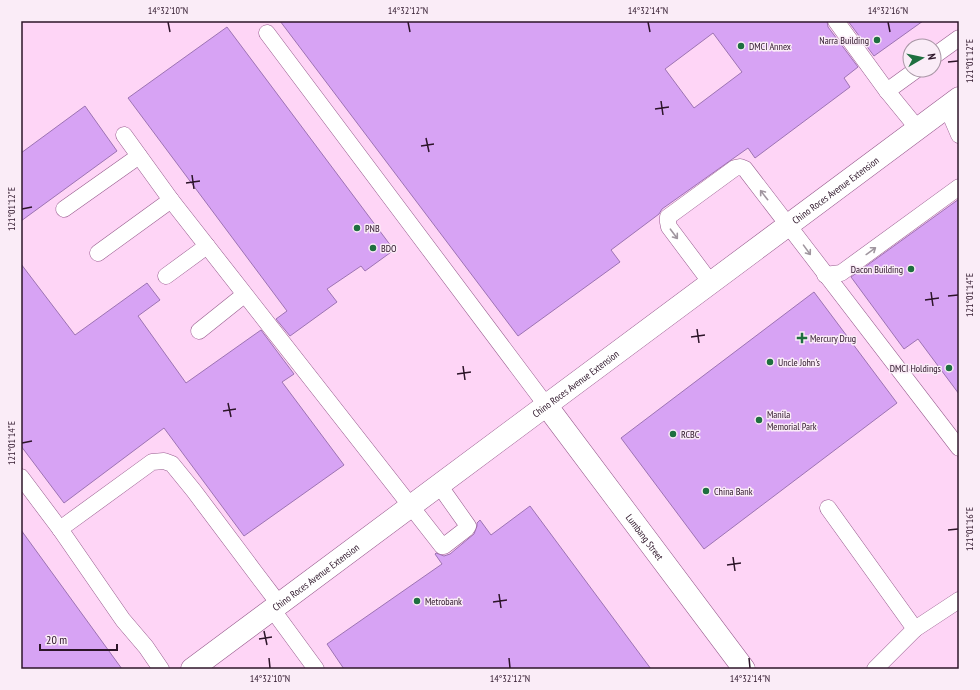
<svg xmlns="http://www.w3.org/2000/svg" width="980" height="690" font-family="'PT Sans Narrow',sans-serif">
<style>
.building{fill:#d7a3f4;stroke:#9d73b3;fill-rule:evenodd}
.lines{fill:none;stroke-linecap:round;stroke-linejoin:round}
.lane-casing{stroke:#985c8e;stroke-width:17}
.street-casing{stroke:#985c8e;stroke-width:23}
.secondary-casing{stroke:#985c8e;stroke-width:23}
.lane{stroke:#fff;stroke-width:16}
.street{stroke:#fff;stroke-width:22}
.secondary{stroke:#fff;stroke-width:22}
.oneway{stroke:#a0969f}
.ticks{fill:none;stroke:#2d1529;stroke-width:1.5}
.poi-dot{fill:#1e6f3f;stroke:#faecf7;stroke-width:1.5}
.labels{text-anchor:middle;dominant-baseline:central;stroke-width:3;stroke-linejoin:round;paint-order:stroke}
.poi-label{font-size:10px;fill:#2d1529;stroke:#faecf7;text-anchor:start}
.street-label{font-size:10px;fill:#2d1529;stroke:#faecf7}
.neatline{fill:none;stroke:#2d1529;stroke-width:1.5}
.ticks-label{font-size:10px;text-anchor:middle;fill:#2d1529}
</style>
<rect width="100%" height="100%" fill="#fed5f6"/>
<g class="building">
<path d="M 280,21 L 827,21 L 828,27 L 858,67 L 844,78 L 850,87 L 755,158 L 748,148 L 662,209 L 659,214 L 611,250 L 620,262 L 518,336 ZM 713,33 L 742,72 L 694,108 L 665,69 Z"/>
<path d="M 848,21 L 923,21 L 874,56 Z"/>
<path d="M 227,27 L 394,250 L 365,271 L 361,266 L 327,289 L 337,302 L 290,336 L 276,319 L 287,311 L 128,98 Z"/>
<path d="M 85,106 L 117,151 L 21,221 L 21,153 Z"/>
<path d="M 959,199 L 959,394 L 918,339 L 904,349 L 851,277 Z"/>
<path d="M 21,264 L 75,335 L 147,283 L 160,300 L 138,316 L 186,383 L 261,330 L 294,374 L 282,382 L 344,465 L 244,536 L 164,428 L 64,503 L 21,446 Z"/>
<path d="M 814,292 L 897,403 L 704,549 L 621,438 Z"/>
<path d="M 530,506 L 651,669 L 344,669 L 327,644 L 442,564 L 435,554 L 436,553 L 444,556 L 450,554 L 474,534 L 477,526 L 477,523 L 480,520 L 491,535 Z"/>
<path d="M 21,530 L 122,669 L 21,669 Z"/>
</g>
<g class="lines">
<defs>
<g id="lane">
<path d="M 836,21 L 887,91"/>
<path d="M 267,33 L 546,405"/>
<path d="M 934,56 L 959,38"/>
<path d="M 916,70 L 887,91 L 918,129"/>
<path d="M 947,107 L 959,135"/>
<path d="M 124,135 L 171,200 L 442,546 L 444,546 L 466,529 L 468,526 L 439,485"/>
<path d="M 64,209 L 139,156"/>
<path d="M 98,253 L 171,200"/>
<path d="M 825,275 L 841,273 L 959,187"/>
<path d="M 166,276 L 207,246"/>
<path d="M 711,283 L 669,227 L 668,222 L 668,217 L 735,168 L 740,167 L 745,169 L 959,448"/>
<path d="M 199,331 L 244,295"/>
<path d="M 21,477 L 60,529 L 123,620 L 146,647 L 161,669"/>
<path d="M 828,508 L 915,629"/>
<path d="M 60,529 L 152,462 L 164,461 L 172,464 L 194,491 L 254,571 L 279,604"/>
<path d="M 272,609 L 316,669"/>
<path d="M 875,669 L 915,629 L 959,600"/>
</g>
<g id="street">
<path id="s1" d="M 546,405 L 744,669"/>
</g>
<g id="secondary">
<path id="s2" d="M 192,669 L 959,98"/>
</g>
</defs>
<use href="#lane" class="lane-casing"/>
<use href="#street" class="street-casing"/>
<use href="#secondary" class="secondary-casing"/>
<use href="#lane" class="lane"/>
<use href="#street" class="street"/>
<use href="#secondary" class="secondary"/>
</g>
<defs><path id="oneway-shaft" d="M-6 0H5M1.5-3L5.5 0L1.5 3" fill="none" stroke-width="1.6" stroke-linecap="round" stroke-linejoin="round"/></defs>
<g class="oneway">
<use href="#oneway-shaft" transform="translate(764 195) rotate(-128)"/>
<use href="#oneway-shaft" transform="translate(674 234) rotate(53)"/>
<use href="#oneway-shaft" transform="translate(807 250) rotate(54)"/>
<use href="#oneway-shaft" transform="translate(871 251) rotate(-36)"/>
</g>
<path class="ticks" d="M 168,22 L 170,32M 408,22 L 410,32M 648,22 L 650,32M 888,22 L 890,32M 948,62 L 958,61M 661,101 L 663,115M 655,109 L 669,107M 426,138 L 429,152M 421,146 L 434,144M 192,175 L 194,189M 186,183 L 200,181M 22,209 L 32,207M 931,292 L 933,306M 948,296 L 958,295M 925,300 L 939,298M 697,329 L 699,343M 691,337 L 705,335M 463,366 L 465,380M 457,374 L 471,372M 228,403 L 231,417M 223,411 L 236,409M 22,443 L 32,441M 948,530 L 958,529M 733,557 L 735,571M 727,565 L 741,563M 499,594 L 501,608M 493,602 L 507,600M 264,631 L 267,645M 259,639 L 272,637M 269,658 L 270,668M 509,658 L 510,668M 749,658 L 750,668"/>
<g class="poi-dot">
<circle cx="877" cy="40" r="4"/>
<circle cx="741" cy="46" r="4"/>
<circle cx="357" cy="228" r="4"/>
<circle cx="373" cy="248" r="4"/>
<circle cx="911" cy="269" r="4"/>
<path d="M800 332h4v4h4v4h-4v4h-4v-4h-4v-4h4z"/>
<circle cx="770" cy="362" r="4"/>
<circle cx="949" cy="368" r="4"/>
<circle cx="759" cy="420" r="4"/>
<circle cx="673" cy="434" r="4"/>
<circle cx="706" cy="491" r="4"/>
<circle cx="417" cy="601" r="4"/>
</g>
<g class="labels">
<g class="poi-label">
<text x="869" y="40" text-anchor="end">Narra Building</text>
<text x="749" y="46">DMCI Annex</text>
<text x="365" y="228">PNB</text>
<text x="381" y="248">BDO</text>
<text x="903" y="269" text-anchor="end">Dacon Building</text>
<text x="810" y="338">Mercury Drug</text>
<text x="778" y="362">Uncle John's</text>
<text x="941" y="368" text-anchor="end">DMCI Holdings</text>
<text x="767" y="414">Manila<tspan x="767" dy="12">Memorial Park</tspan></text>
<text x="681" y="434">RCBC</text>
<text x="714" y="491">China Bank</text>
<text x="425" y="601">Metrobank</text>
</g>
<g class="street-label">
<text stroke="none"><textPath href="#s2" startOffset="802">Chino Roces Avenue Extension</textPath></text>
<text stroke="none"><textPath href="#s2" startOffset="478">Chino Roces Avenue Extension</textPath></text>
<text stroke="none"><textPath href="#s1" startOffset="165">Lumbang Street</textPath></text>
<text stroke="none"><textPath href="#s2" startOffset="154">Chino Roces Avenue Extension</textPath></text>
</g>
</g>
<rect width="980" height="690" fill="none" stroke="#faecf7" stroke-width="44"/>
<g transform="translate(922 58) rotate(81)"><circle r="19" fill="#faecf7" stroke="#a896a5"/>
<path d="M0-3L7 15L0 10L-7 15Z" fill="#1e6f3f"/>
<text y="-6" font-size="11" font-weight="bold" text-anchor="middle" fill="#2d1529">N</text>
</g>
<path d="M40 644v6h77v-6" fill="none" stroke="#2d1529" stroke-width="2"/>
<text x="46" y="644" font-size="12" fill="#2d1529" stroke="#faecf7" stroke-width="3" paint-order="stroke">20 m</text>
<rect x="22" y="22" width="936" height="646" class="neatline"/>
<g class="ticks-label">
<text x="168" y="14">14°32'10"N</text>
<text x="408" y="14">14°32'12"N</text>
<text x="648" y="14">14°32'14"N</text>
<text x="888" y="14">14°32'16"N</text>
<text transform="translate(969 61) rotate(-90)" y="4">121°01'12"E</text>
<text transform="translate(11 209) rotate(-90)" y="4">121°01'12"E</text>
<text transform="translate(969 295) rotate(-90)" y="4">121°01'14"E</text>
<text transform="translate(11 443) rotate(-90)" y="4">121°01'14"E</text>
<text transform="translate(969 529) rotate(-90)" y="4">121°01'16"E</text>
<text x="270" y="682">14°32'10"N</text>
<text x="510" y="682">14°32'12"N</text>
<text x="750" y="682">14°32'14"N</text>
</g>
</svg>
